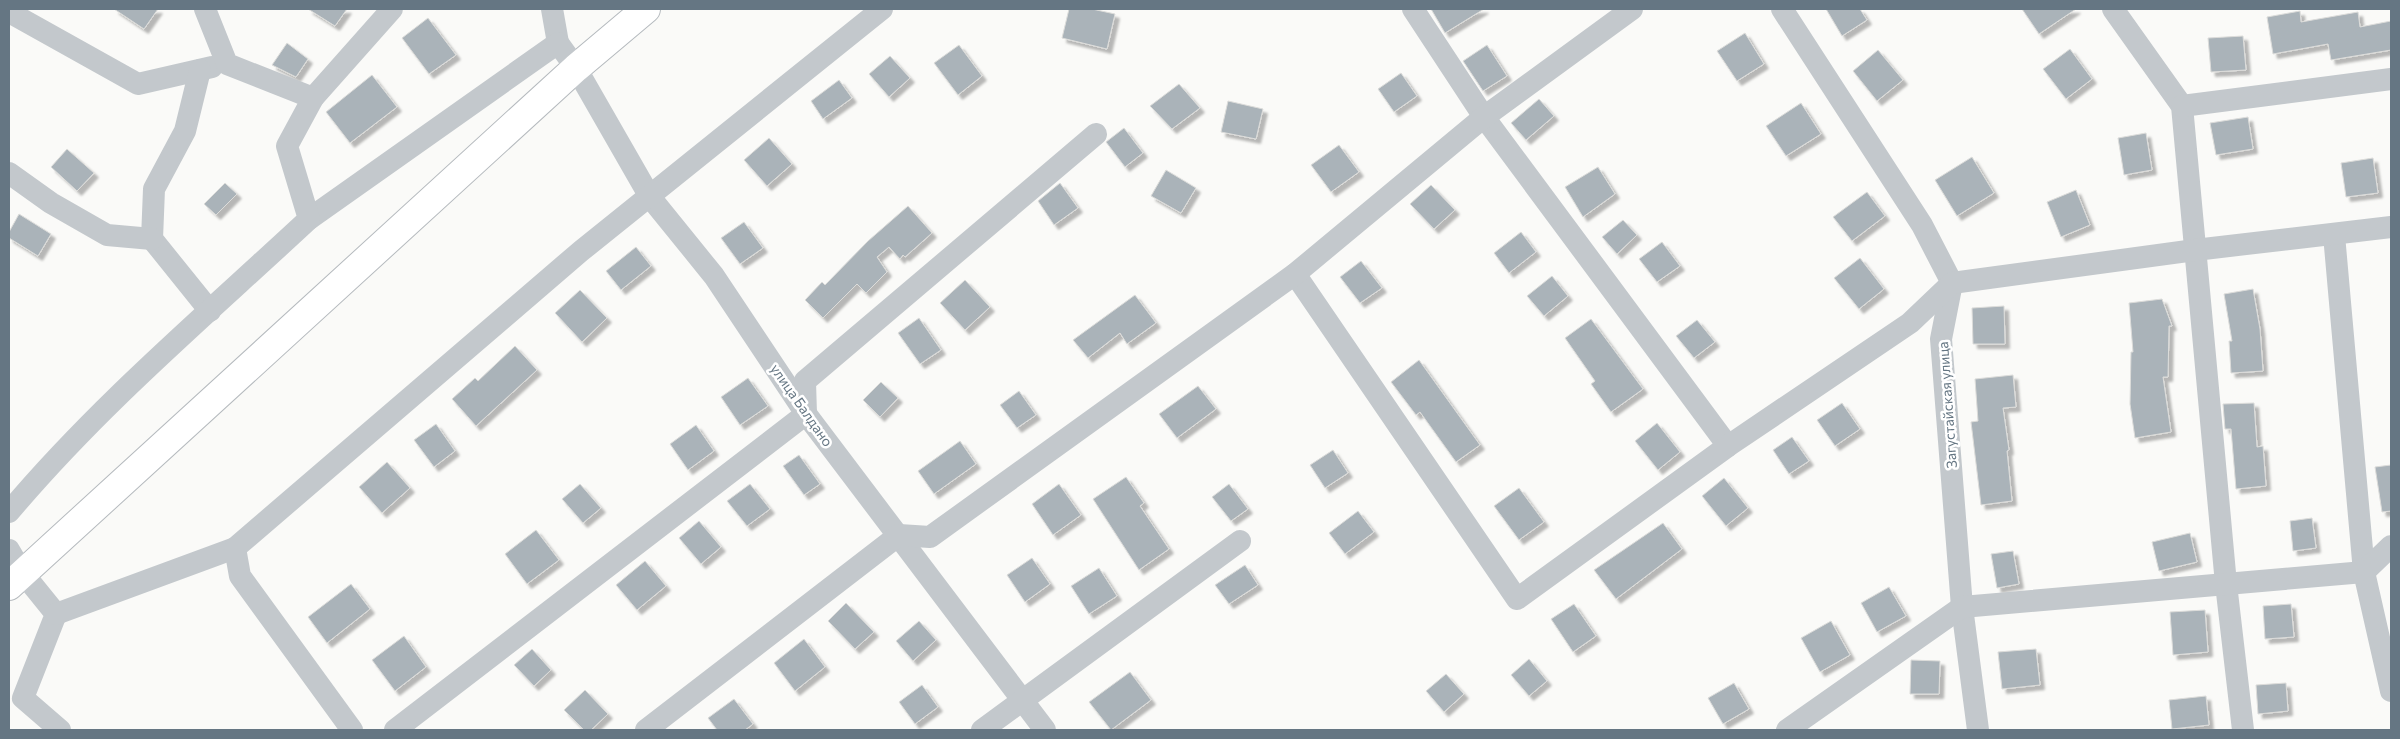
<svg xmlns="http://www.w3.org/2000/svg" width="2400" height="739" font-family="Commissioner,sans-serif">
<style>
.building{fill:#aab3b9;stroke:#dcdcda;filter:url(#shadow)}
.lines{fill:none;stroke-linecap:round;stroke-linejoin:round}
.primary-casing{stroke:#b5babe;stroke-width:30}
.street{stroke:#c3c8cc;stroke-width:22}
.primary{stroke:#fff;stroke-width:28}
.labels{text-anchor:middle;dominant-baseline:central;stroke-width:5;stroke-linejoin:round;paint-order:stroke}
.street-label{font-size:14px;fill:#657683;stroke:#fff}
</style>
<defs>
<filter id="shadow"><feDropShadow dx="4.5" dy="4.5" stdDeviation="1" flood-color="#0004"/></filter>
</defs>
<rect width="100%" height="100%" fill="#fafaf8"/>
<g class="building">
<path d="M 114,9 L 158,9 L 144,29 Z"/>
<path d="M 308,9 L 347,9 L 335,26 Z"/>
<path d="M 1069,9 L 1092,9 L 1115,14 L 1107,49 L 1062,38 Z"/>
<path d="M 1431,9 L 1484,9 L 1445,33 Z"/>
<path d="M 1826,9 L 1860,9 L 1867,20 L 1842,36 Z"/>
<path d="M 2022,9 L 2076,9 L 2039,34 Z"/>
<path d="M 2300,11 L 2301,22 L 2358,12 L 2360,27 L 2391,21 L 2391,50 L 2331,60 L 2328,44 L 2273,54 L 2267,17 Z"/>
<path d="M 428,18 L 456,55 L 429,74 L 402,38 Z"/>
<path d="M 1745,33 L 1764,64 L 1737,81 L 1717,51 Z"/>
<path d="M 2243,36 L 2246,70 L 2211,72 L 2208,38 Z"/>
<path d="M 287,43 L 308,59 L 296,77 L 272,65 Z"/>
<path d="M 959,45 L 982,76 L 958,95 L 934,63 Z"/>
<path d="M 1487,45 L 1507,76 L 1483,91 L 1463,61 Z"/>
<path d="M 2070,49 L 2092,79 L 2066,99 L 2043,69 Z"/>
<path d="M 1878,50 L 1903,80 L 1877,101 L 1853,71 Z"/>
<path d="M 890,56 L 910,78 L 889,97 L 869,74 Z"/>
<path d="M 1401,73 L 1417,96 L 1394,112 L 1378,89 Z"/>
<path d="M 372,75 L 397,107 L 350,143 L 326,112 Z"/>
<path d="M 839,80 L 852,98 L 823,119 L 811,101 Z"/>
<path d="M 1179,84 L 1200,108 L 1172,129 L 1150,106 Z"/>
<path d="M 1539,99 L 1554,116 L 1526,140 L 1511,123 Z"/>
<path d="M 1228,101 L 1263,109 L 1256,139 L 1221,132 Z"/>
<path d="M 1801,103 L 1821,134 L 1786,156 L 1766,126 Z"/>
<path d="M 2248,117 L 2253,149 L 2216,155 L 2210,123 Z"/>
<path d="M 1124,128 L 1143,153 L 1125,167 L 1106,142 Z"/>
<path d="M 2146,133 L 2152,170 L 2124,175 L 2118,138 Z"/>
<path d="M 769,138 L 792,164 L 767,186 L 744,160 Z"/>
<path d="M 1339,145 L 1359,172 L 1331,192 L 1311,165 Z"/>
<path d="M 67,149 L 94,173 L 77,191 L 51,167 Z"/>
<path d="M 1972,157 L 1994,193 L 1957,216 L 1935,180 Z"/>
<path d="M 2373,158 L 2378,193 L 2346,197 L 2341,163 Z"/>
<path d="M 1598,167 L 1615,194 L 1583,217 L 1565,187 Z"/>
<path d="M 1166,170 L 1196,188 L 1181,213 L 1151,196 Z"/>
<path d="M 225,183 L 237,194 L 216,215 L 204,204 Z"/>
<path d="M 1060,183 L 1078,208 L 1054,225 L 1038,201 Z"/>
<path d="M 1431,185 L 1455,210 L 1434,229 L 1410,204 Z"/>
<path d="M 2076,190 L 2090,225 L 2061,237 L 2047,202 Z"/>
<path d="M 1867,192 L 1885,216 L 1852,241 L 1833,217 Z"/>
<path d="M 908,206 L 932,233 L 905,257 L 903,255 L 900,259 L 889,247 L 877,257 L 887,272 L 866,293 L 857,284 L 823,318 L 805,300 L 822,282 L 825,285 L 868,241 Z"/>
<path d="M 19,214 L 51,234 L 38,256 L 9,238 L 9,232 Z"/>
<path d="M 1623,220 L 1637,235 L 1617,254 L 1602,237 Z"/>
<path d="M 744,222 L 763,248 L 740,264 L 721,238 Z"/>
<path d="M 1521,232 L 1536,252 L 1509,273 L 1494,253 Z"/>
<path d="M 1662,242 L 1680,266 L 1657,282 L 1639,259 Z"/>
<path d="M 636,247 L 651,266 L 621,290 L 606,271 Z"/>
<path d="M 1860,258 L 1884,289 L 1859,309 L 1834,278 Z"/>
<path d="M 1361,261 L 1382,288 L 1360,303 L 1340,277 Z"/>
<path d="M 1552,276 L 1568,296 L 1544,316 L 1527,296 Z"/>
<path d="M 965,280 L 990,307 L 965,330 L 940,303 Z"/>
<path d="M 2253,289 L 2260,329 L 2263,371 L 2231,373 L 2229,341 L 2232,341 L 2224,294 Z"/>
<path d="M 580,290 L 607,318 L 582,342 L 555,313 Z"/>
<path d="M 1135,295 L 1156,323 L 1127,344 L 1120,333 L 1088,358 L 1073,340 Z"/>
<path d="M 2162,299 L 2172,326 L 2169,326 L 2168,377 L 2163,377 L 2171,432 L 2135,438 L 2130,404 L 2131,352 L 2133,352 L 2129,303 Z"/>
<path d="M 2004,306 L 2005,344 L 1973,344 L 1972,308 Z"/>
<path d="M 919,318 L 941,350 L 920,364 L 898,333 Z"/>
<path d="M 1591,319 L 1643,389 L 1611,412 L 1591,384 L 1595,381 L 1565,338 Z"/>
<path d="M 1697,320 L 1715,342 L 1694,358 L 1676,336 Z"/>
<path d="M 515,346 L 537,370 L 476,426 L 452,399 L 475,378 L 478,381 Z"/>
<path d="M 1419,360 L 1480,445 L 1456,462 L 1420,412 L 1416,415 L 1391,382 Z"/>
<path d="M 2013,375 L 2016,407 L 2003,408 L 2009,450 L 2007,451 L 2012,501 L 1981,505 L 1971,422 L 1978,421 L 1975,379 Z"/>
<path d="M 748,378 L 768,406 L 740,425 L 721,397 Z"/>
<path d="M 881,382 L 898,398 L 880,417 L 863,400 Z"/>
<path d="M 1198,386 L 1216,409 L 1177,438 L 1159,414 Z"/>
<path d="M 1019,391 L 1036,415 L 1017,428 L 1000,405 Z"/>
<path d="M 1842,403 L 1860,429 L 1835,446 L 1817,420 Z"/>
<path d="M 2254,403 L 2257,447 L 2263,446 L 2266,486 L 2236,489 L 2231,429 L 2225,429 L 2223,404 Z"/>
<path d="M 1657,423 L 1680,452 L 1658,470 L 1635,441 Z"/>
<path d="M 436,424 L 455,451 L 434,467 L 414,440 Z"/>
<path d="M 696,425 L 714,451 L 688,470 L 670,444 Z"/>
<path d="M 1792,437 L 1809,461 L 1789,474 L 1773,450 Z"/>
<path d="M 960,441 L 976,464 L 934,494 L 918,471 Z"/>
<path d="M 1333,450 L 1348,473 L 1325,488 L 1310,465 Z"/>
<path d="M 799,455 L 820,484 L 804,495 L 783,466 Z"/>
<path d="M 387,462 L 410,488 L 382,513 L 359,487 Z"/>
<path d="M 2391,465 L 2391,511 L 2382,512 L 2375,467 Z"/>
<path d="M 1126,477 L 1144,503 L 1140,506 L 1169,549 L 1139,570 L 1093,499 Z"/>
<path d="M 1724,478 L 1748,508 L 1726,526 L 1702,496 Z"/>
<path d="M 580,484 L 601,508 L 583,523 L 562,499 Z"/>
<path d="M 750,484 L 770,509 L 747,526 L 727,501 Z"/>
<path d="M 1059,484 L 1081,515 L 1053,535 L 1032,504 Z"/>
<path d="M 1229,484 L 1248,509 L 1231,521 L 1212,497 Z"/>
<path d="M 1519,488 L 1544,522 L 1519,540 L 1494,506 Z"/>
<path d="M 1358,511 L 1374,532 L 1345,554 L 1329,533 Z"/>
<path d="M 2312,518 L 2316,548 L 2293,551 L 2290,521 Z"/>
<path d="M 699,521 L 721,547 L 701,564 L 679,538 Z"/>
<path d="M 1663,523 L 1682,549 L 1616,599 L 1594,570 Z"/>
<path d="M 536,530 L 559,560 L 527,584 L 505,554 Z"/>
<path d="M 2190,533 L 2197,562 L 2159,571 L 2152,542 Z"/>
<path d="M 2013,551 L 2019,584 L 1997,588 L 1991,554 Z"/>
<path d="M 1032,558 L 1050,584 L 1025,602 L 1007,575 Z"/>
<path d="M 645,561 L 666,586 L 637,610 L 616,585 Z"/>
<path d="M 1245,565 L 1258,585 L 1229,604 L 1215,585 Z"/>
<path d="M 1099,568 L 1117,596 L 1089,614 L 1071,586 Z"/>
<path d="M 351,584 L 370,609 L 327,643 L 308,617 Z"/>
<path d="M 1889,587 L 1906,616 L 1877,632 L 1861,603 Z"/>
<path d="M 846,603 L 874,632 L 855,649 L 828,621 Z"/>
<path d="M 1574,604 L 1596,636 L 1573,652 L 1551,619 Z"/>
<path d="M 2291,604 L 2294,637 L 2265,639 L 2263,606 Z"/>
<path d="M 2205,610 L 2208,652 L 2173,655 L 2170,612 Z"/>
<path d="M 919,621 L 936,640 L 913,661 L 896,641 Z"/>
<path d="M 1831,621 L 1850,655 L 1820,672 L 1801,638 Z"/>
<path d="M 404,636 L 426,667 L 395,691 L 372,660 Z"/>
<path d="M 804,639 L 825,667 L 795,691 L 774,663 Z"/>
<path d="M 532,649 L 551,670 L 534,686 L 514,665 Z"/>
<path d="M 2036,649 L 2040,685 L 2002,689 L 1998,652 Z"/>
<path d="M 1529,659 L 1547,681 L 1529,696 L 1511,675 Z"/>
<path d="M 1911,660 L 1940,661 L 1939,694 L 1910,694 Z"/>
<path d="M 1130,672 L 1151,700 L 1111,730 L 1089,702 Z"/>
<path d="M 1446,674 L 1464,694 L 1444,712 L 1426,691 Z"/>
<path d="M 1734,683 L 1749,709 L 1723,724 L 1708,698 Z"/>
<path d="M 2286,683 L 2288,711 L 2258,714 L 2256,685 Z"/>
<path d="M 922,685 L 938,707 L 915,724 L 899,702 Z"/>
<path d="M 585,690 L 608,714 L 591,730 L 584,730 L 564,710 Z"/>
<path d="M 2206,696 L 2209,725 L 2172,729 L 2169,700 Z"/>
<path d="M 734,699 L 753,724 L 745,730 L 717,730 L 708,718 Z"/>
</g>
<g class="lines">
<defs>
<path id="primary" d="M 9,586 L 576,68 L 646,9"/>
</defs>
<use href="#primary" class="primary-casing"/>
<g class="street">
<path d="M 552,9 L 558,43"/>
<path d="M 1413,9 L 1484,117 L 1728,446"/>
<path d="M 1782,9 L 1922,225 L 1952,283 L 1941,339 L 1962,607 L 1978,730"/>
<path d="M 2113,9 L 2182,106 L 2226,584 L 2243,730"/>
<path d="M 9,12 L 138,84 L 212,67"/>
<path d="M 200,70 L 185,131 L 154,189 L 152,239 L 210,311"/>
<path d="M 313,98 L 392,9"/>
<path d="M 2182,106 L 2391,79"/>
<path d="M 9,173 L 51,203 L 107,235 L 152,239"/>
<path d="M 309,219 L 558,43 L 576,68 L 650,197 L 714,276 L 806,414 L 1045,730"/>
<path d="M 2334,235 L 2364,572 L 2391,691"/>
<path d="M 1295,274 L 1517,599 L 1728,446 L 1910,323 L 1952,283 L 2195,250 L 2391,227"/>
<path d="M 9,512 C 99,405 207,314 309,219 L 287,146 L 313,98 L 227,64 L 205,9"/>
<path d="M 9,550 L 22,572 L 56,614 L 23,698 L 60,730"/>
<path d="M 56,614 L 235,548"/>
<path d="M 352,730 L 240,576 L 235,548 L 581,251 L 882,9"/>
<path d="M 395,730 L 806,414 L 805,381 L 1096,134"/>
<path d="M 646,730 L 899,535 L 930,537 L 1295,274 L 1484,117 L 1632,9"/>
<path d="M 982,730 L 1240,541"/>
<path d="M 1787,730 L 1962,607 L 2364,572 L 2391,546"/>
</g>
<use href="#primary" class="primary"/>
</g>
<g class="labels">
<g class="street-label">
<text transform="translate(802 405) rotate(55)">улица Балдано</text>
<text transform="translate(1947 405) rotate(-94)">Загустайская улица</text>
</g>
</g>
<rect width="2400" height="739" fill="none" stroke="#657683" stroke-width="20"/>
</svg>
